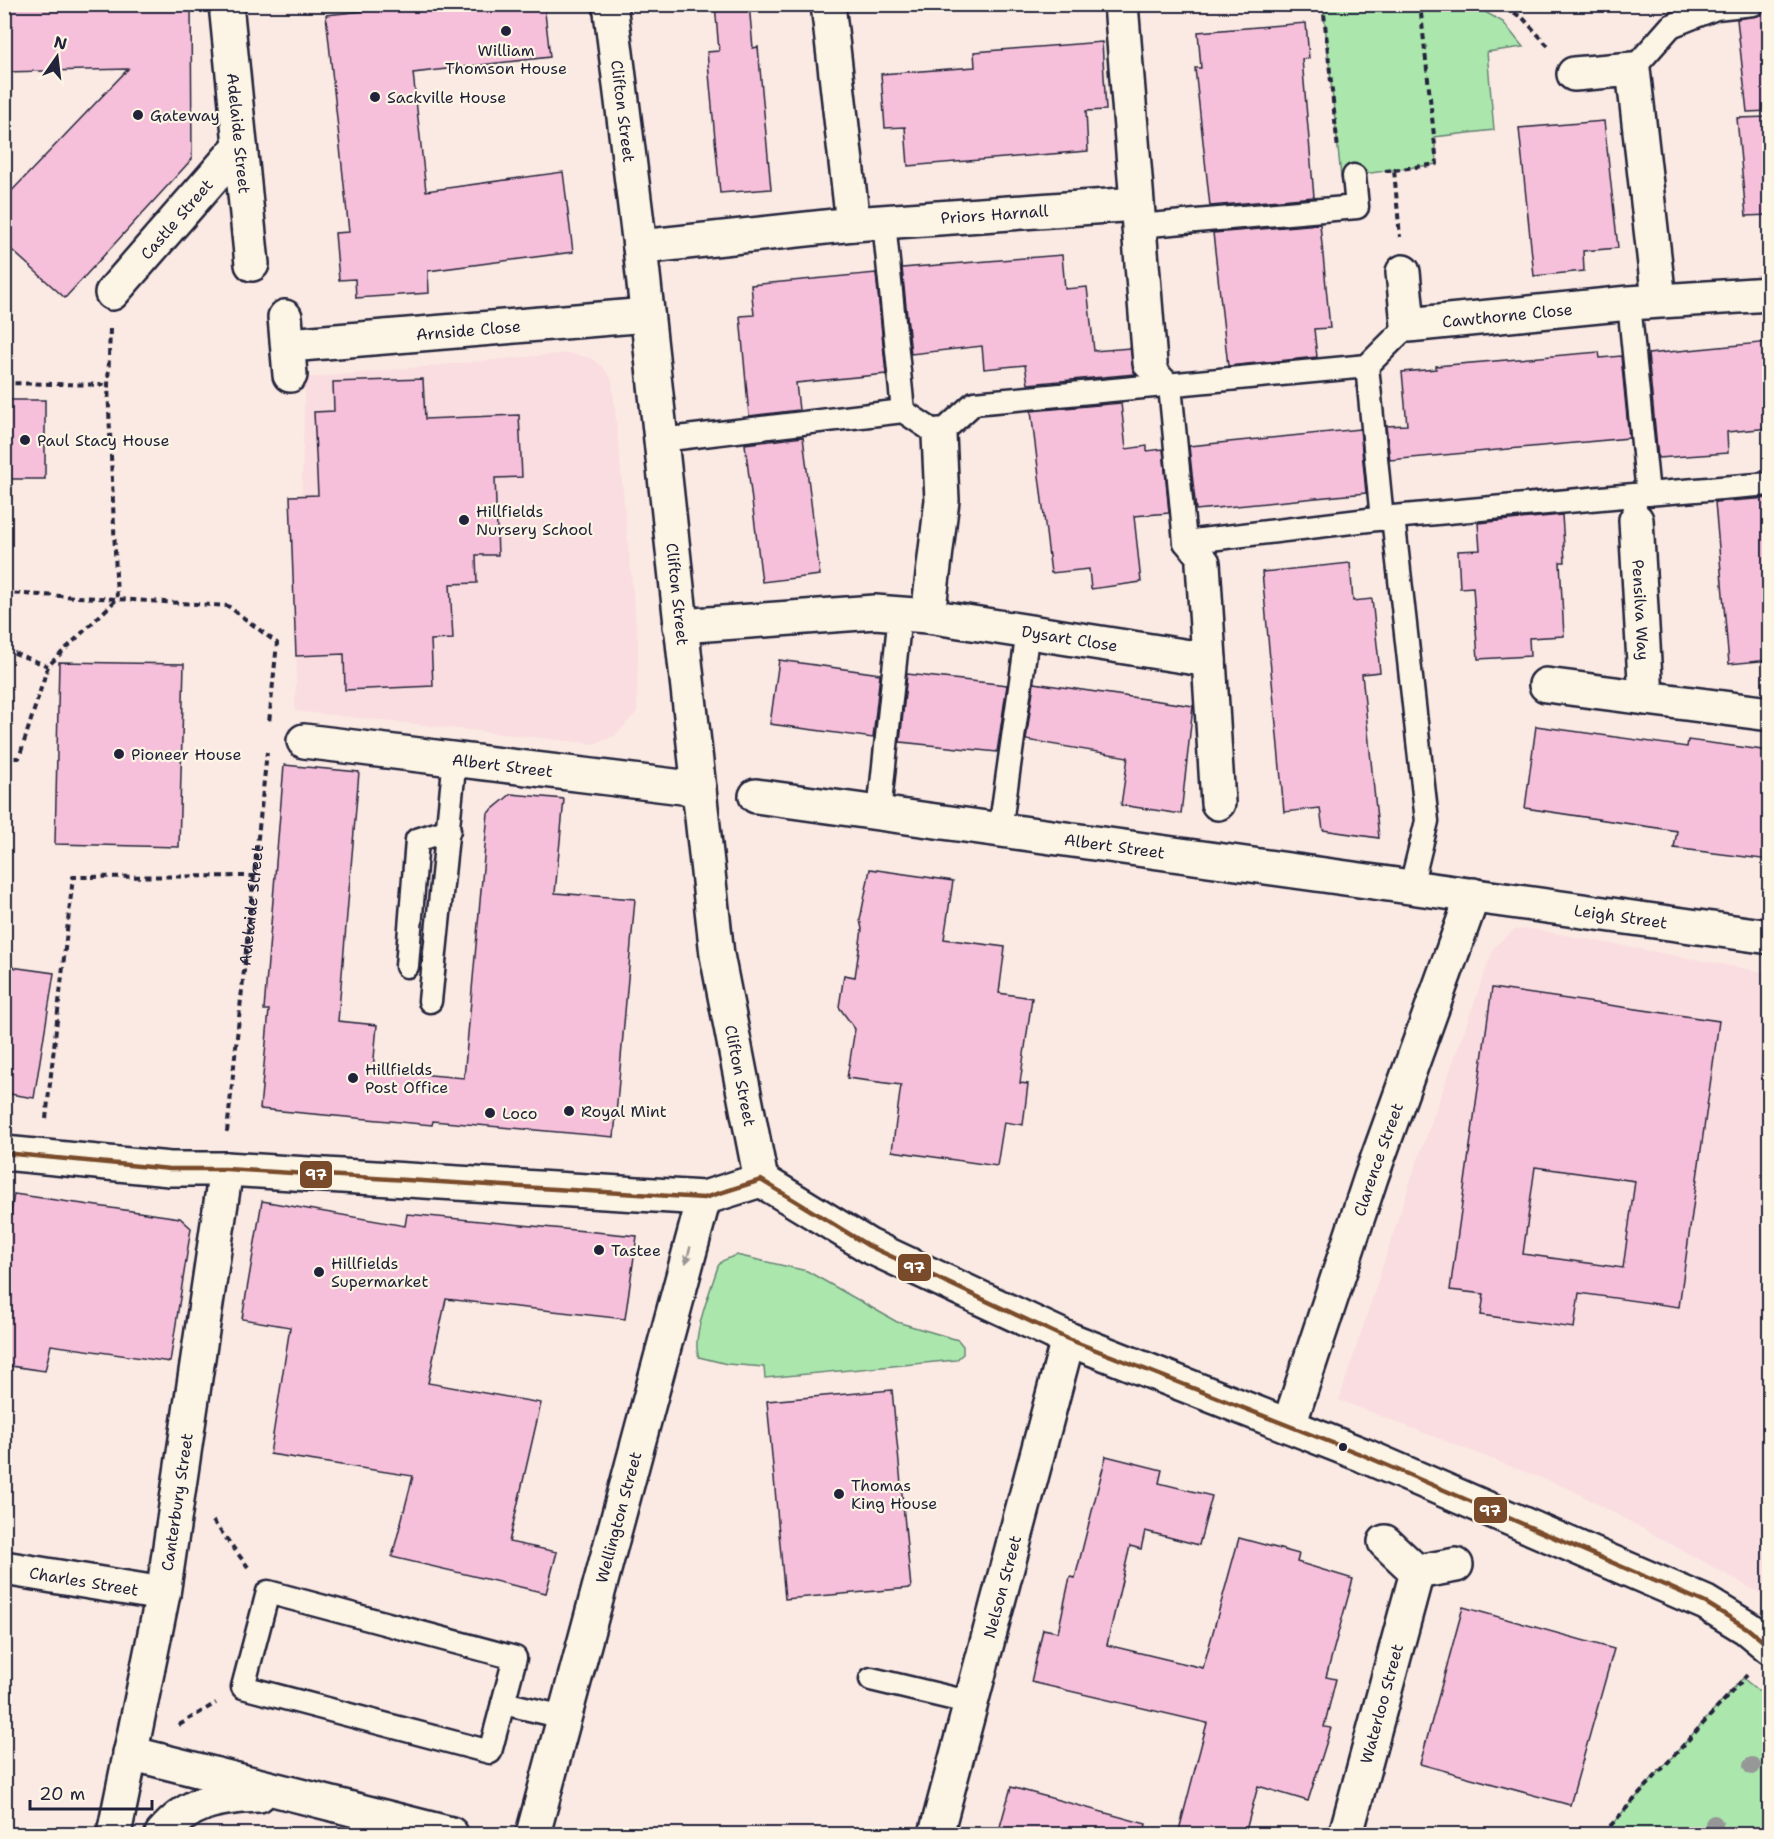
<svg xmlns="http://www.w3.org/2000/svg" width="1774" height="1839" font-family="'Shantell Sans',sans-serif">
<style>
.built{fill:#fadde0}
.green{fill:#abe7ad;stroke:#668474;stroke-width:1.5}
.building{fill:#f7c0da;stroke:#22223b;stroke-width:1.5;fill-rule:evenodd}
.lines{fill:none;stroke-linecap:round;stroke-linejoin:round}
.lane-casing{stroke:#22223b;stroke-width:27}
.street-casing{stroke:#22223b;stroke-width:38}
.secondary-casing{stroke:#22223b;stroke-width:38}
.path{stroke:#22223b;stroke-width:4;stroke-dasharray:6 4.5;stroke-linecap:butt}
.lane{stroke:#fcf5e5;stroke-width:22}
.street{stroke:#fcf5e5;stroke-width:33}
.secondary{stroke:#fcf5e5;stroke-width:33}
.bus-1-casing{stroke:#fcf5e5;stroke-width:9}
.bus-1{stroke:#7a4b2a;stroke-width:4.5}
.tree{fill:#969797}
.oneway{fill:#9a9698}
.poi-dot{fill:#22223b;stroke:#fcf5e5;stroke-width:2}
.labels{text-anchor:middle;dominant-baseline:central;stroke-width:4.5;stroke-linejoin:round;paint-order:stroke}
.poi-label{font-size:16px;fill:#22223b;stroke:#fcf5e5;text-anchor:start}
.street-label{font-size:16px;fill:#22223b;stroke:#fcf5e5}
.line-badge{stroke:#fcf5e5;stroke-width:2}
.badge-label{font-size:16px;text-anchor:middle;font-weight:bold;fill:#fff}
</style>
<rect width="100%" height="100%" fill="#fbeae3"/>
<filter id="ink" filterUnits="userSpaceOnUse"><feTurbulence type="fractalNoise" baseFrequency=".0167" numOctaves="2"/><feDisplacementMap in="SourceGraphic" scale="12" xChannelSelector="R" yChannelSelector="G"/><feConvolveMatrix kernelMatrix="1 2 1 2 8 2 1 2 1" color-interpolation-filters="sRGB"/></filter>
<g filter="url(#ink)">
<g class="built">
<path d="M 566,353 L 591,358 L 604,368 L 612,380 L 638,642 L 637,712 L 615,736 L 594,744 L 295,711 L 305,378 Z"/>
<path d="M 1532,929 L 1769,973 L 1769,1598 L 1572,1490 L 1339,1400 L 1411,1179 L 1494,947 L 1514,930 Z"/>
</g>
<g class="green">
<path d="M 1323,5 L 1473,5 L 1503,22 L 1523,47 L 1487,52 L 1494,130 L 1434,137 L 1437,164 L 1341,177 Z"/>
<path d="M 736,1255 L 807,1271 L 897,1322 L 958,1340 L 963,1346 L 963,1354 L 956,1360 L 765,1378 L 764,1367 L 727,1364 L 699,1357 C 690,1339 712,1287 718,1266 L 722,1261 Z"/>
<path d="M 1743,1678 L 1769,1700 L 1769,1834 L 1603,1834 Z"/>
</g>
<g class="building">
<path d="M 4,4 L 191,4 L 192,159 L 65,298 L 4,243 L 4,199 L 128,69 L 4,72 Z"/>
<path d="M 430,4 L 544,4 L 550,57 L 413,73 L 426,191 L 563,172 L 573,252 L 428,271 L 429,293 L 356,298 L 355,279 L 339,280 L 335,233 L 349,232 L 326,15 Z"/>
<path d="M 715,4 L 749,4 L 753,48 L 758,47 L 771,189 L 720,193 L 707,52 L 719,51 Z"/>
<path d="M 1766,8 L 1770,8 L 1770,111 L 1747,112 L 1737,19 L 1760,15 Z"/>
<path d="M 1306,23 L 1309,58 L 1302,59 L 1314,197 L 1210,206 L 1195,68 L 1201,68 L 1198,32 Z"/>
<path d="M 1102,42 L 1106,110 L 1086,111 L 1088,151 L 908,166 L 905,127 L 885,128 L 881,74 L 975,67 L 974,52 Z"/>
<path d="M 1770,117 L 1770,215 L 1746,216 L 1737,118 Z"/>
<path d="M 1604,121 L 1618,248 L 1583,251 L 1584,271 L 1534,276 L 1519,128 Z"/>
<path d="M 1320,224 L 1330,328 L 1314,329 L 1317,357 L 1228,366 L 1213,233 Z"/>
<path d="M 1062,255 L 1065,289 L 1087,287 L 1094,351 L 1130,348 L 1135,374 L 1028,384 L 1025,365 L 984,369 L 982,346 L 911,354 L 902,268 Z"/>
<path d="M 876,273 L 886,374 L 796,383 L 799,410 L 749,416 L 740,316 L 754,315 L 751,285 Z"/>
<path d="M 1770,342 L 1770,428 L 1727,432 L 1728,453 L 1658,458 L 1648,354 Z"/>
<path d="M 1599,352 L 1600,358 L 1621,356 L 1629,438 L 1390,460 L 1386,426 L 1407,425 L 1402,372 L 1436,369 L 1436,366 Z"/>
<path d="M 423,379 L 425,419 L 519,415 L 522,477 L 495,478 L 498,555 L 476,555 L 477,583 L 450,584 L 453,639 L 431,640 L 433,686 L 345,690 L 344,654 L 296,656 L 290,496 L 318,495 L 314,412 L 334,411 L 333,382 Z"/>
<rect x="4" y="400" width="41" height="79"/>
<path d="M 1121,403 L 1126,449 L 1147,446 L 1147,451 L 1163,449 L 1169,513 L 1134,516 L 1141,582 L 1091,589 L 1089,569 L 1051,573 L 1031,411 Z"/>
<path d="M 1360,429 L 1366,493 L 1196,510 L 1189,446 Z"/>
<path d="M 803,437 L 820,575 L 762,582 L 745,444 Z"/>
<path d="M 1770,498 L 1770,660 L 1729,664 L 1715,502 Z"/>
<path d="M 1562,515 L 1565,562 L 1560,562 L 1564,636 L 1529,638 L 1530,656 L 1478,659 L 1473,587 L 1460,588 L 1458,551 L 1480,550 L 1478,523 Z"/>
<path d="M 1350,563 L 1353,601 L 1372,599 L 1380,672 L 1362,674 L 1379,838 L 1323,830 L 1320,808 L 1284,812 L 1262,572 Z"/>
<path d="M 779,660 L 880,674 L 873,738 L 770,724 Z"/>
<path d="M 59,662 L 184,664 L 179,847 L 55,844 Z"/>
<path d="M 907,674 L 1007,685 L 997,752 L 900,742 Z"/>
<path d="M 1034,683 L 1193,706 L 1181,814 L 1121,805 L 1128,757 L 1026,740 Z"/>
<path d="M 1536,726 L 1687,747 L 1688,740 L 1770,751 L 1770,860 L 1674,848 L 1677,831 L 1525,808 Z"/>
<path d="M 284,765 L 359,772 L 338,1021 L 377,1025 L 373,1070 L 464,1078 L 488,813 L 511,794 L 564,799 L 555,893 L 635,899 L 614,1137 L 433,1121 L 432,1125 L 260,1109 L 269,1010 L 264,1010 Z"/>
<path d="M 870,869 L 953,881 L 944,939 L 1005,947 L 999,993 L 1032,998 L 1020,1083 L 1028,1084 L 1023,1125 L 1004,1122 L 997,1166 L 892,1151 L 901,1085 L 847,1078 L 855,1029 L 839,1007 L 844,975 L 855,977 L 862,929 L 860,920 Z"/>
<path d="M 4,966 L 54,973 L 34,1098 L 4,1093 Z"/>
<path d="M 1492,988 L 1719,1021 L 1679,1307 L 1579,1293 L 1574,1328 L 1481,1315 L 1484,1294 L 1450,1290 ZM 1535,1167 L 1635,1181 L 1623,1268 L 1523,1254 Z"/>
<path d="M 14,1194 L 180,1218 L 191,1228 L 170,1362 L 51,1345 L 45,1371 L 4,1365 L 4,1253 Z"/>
<path d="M 262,1201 L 405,1226 L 407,1214 L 637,1236 L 625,1319 L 446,1299 L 428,1383 L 541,1403 L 509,1542 L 557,1552 L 546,1593 L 392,1557 L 413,1476 L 270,1454 L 290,1327 L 242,1319 Z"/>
<path d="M 892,1390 L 911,1588 L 785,1599 L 767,1401 Z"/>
<path d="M 1106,1456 L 1162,1470 L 1159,1483 L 1212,1496 L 1199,1545 L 1145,1531 L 1141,1549 L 1130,1546 L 1107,1645 L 1203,1668 L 1239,1538 L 1299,1554 L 1297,1562 L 1353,1579 L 1326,1677 L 1336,1679 L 1324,1727 L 1331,1728 L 1308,1801 L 1258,1786 L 1245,1834 L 1178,1834 L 1207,1723 L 1031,1682 L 1043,1629 L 1058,1632 L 1070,1577 L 1075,1578 Z"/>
<path d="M 1463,1607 L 1614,1649 L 1570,1805 L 1420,1764 Z"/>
<path d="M 1011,1787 L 1146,1824 L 1144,1834 L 998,1834 Z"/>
</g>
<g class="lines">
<defs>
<g id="lane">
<path d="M 1633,69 L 1671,26 L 1716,8 L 1753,4"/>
<path d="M 884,222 L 903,411"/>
<path d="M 1138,226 L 1357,207 L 1354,176"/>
<path d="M 1629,303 L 1648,494"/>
<path d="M 1367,366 L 1382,519"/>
<path d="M 1160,375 L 1170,386 L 1185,542 L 1194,553"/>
<path d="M 661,440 L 903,411 L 939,435 L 974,403 L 1367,366 L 1408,325"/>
<path d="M 1634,495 L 1770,484"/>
<path d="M 1393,517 L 1634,495 L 1636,520"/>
<path d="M 1185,542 L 1393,517 L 1427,821 L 1411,886"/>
<path d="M 879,813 L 900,614"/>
<path d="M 1000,830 L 1028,631"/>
<path d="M 407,966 L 417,840 L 449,830"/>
<path d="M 430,1001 L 455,758"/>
<path d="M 268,1592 L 515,1658 L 490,1752 L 243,1687 Z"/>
<path d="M 871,1679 L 972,1703"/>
<path d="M 503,1703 L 564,1717"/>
</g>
<g id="street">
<path id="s2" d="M 226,4 L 252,264"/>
<path id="s3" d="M 610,4 L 640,247 L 717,955 L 761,1180"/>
<path d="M 828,4 L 853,224"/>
<path d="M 1121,4 L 1150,363"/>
<path d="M 1574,74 L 1633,69 L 1659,300"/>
<path id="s4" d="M 640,247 L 853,224 L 1136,204"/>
<path id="s5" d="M 1403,272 L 1408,325 L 1629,303 L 1770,294"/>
<path id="s6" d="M 112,293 L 240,146"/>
<path d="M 285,317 L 290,375"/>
<path id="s7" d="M 289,345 L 647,315"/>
<path id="s8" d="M 1636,520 L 1646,698"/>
<path d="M 1203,563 L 1218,803"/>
<path d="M 928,616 L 942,500 L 939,435"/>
<path id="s9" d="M 680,626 L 875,612 L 928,616 L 1209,660"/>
<path d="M 1546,685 L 1770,714"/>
<path id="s10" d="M 304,741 L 699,789"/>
<path id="s11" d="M 756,796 L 1770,937"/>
<path id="s12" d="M 1289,1425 L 1371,1177 L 1473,895"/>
<path d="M 1385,1542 L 1417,1572 L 1456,1565"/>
<path id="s13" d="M 4,1568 L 163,1594"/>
<path d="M 130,1753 L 451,1834"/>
<path id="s14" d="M 114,1834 L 163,1594 L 226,1169"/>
<path d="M 162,1834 C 190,1801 217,1797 259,1795"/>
<path id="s15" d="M 533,1834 L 704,1198"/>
<path id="s16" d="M 936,1834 L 1068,1339"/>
<path id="s17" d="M 1346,1834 L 1417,1572"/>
</g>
<path id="secondary" d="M 4,1153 L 170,1169 L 226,1169 L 704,1198 L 761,1180 L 869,1246 L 1068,1339 L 1363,1455 L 1706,1603 L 1747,1628 L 1770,1647"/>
</defs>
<use href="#lane" class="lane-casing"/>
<use href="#street" class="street-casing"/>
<use href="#secondary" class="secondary-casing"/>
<g class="path">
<path d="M 1323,4 L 1338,150"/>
<path d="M 1495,4 L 1522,17 L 1549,47"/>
<path d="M 1394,170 L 1437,164 L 1420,4"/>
<path d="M 1385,171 L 1394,170 L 1400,237"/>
<path d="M 110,329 L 108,385 L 117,599 L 228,606 L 277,643 L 269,723"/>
<path d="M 4,383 L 108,385"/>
<path d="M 4,593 L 117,599"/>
<path d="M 4,649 L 48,666"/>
<path d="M 4,758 L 19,758 L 48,666 L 117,599"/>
<path d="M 46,1119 L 73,877 L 256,876"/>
<path id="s1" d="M 227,1132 L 267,752"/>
<path d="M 213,1521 L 248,1567"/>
<path d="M 179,1725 L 216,1703"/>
<path d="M 1603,1834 L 1747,1675"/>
</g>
<use href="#lane" class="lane"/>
<use href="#street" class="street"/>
<use href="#secondary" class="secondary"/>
<defs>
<path id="bus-1" d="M 4,1153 L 170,1169 L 226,1169 L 704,1198 L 761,1180 L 869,1246 L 1068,1339 L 1363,1455 L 1706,1603 L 1747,1628 L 1770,1647"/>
</defs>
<use href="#bus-1" class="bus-1-casing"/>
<use href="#bus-1" class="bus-1"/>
</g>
<g class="tree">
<circle cx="1752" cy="1766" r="9"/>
<circle cx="1714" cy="1824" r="9"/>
</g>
<defs><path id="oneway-solid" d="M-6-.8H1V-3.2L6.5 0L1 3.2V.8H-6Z" transform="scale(1.5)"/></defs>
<use class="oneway" href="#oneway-solid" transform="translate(688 1255) rotate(106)"/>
</g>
<g class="poi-dot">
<circle cx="506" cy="31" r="6"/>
<circle cx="375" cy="97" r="6"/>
<circle cx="138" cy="115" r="6"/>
<circle cx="25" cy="440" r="6"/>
<circle cx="464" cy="520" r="6"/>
<circle cx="119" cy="754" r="6"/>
<circle cx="353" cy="1078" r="6"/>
<circle cx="569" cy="1111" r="6"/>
<circle cx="490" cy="1113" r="6"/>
<circle cx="599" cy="1250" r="6"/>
<circle cx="319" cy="1272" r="6"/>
<circle cx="1343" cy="1447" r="5"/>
<circle cx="839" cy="1494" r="6"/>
</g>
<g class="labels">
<g class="poi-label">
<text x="506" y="50" text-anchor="middle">William<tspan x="506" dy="18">Thomson House</tspan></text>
<text x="387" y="97">Sackville House</text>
<text x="150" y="115">Gateway</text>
<text x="37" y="440">Paul Stacy House</text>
<text x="476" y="511">Hillfields<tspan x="476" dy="18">Nursery School</tspan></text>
<text x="131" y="754">Pioneer House</text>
<text x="365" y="1069">Hillfields<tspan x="365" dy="18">Post Office</tspan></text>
<text x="581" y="1111">Royal Mint</text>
<text x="502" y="1113">Loco</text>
<text x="611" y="1250">Tastee</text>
<text x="331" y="1263">Hillfields<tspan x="331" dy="18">Supermarket</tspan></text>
<text x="851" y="1485">Thomas<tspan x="851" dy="18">King House</tspan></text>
</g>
<g class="street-label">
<text stroke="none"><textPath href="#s3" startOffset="108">Clifton Street</textPath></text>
<text stroke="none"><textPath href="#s2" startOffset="130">Adelaide Street</textPath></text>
<text stroke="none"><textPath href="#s4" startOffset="356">Priors Harnall</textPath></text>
<text stroke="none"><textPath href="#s6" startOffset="98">Castle Street</textPath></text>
<text stroke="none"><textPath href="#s5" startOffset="153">Cawthorne Close</textPath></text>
<text stroke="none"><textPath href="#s7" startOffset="180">Arnside Close</textPath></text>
<text stroke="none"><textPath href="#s3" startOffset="594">Clifton Street</textPath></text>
<text stroke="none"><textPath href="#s8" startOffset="90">Pensilva Way</textPath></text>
<text stroke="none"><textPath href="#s9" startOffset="392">Dysart Close</textPath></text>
<text stroke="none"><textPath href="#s10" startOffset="200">Albert Street</textPath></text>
<text stroke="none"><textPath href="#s11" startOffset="362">Albert Street</textPath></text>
<text stroke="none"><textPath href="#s1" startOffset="228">Adelaide Street</textPath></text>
<text stroke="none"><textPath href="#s11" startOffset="873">Leigh Street</textPath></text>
<text stroke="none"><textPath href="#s3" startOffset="1080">Clifton Street</textPath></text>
<text stroke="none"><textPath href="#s12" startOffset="280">Clarence Street</textPath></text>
<text stroke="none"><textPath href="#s14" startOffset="338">Canterbury Street</textPath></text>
<text stroke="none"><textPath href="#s15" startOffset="328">Wellington Street</textPath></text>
<text stroke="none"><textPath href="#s13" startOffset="81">Charles Street</textPath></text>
<text stroke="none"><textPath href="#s16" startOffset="256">Nelson Street</textPath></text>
<text stroke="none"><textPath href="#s17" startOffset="135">Waterloo Street</textPath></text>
</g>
</g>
<g class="line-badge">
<rect x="299" y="1160" width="34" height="29" rx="6" fill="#7a4b2a"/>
<rect x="897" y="1253" width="35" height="29" rx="6" fill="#7a4b2a"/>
<rect x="1473" y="1496" width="35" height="28" rx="6" fill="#7a4b2a"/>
</g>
<g class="badge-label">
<text x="316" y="1180">97</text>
<text x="914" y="1273">97</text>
<text x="1490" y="1516">97</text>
</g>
<rect width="1774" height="1839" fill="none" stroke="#fcf5e5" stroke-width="24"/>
<rect x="12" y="12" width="1750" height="1815" fill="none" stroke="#22223b" stroke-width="2" filter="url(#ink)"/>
<g transform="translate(57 57) rotate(14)" stroke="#fcf5e5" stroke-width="4.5" paint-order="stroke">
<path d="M0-4.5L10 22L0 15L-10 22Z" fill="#22223b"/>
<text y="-9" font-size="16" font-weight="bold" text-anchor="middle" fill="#22223b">N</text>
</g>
<path d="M30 1800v9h122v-9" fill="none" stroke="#22223b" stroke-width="3"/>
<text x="39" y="1800" font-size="18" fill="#22223b" stroke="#fcf5e5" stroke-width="4.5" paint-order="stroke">20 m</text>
</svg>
